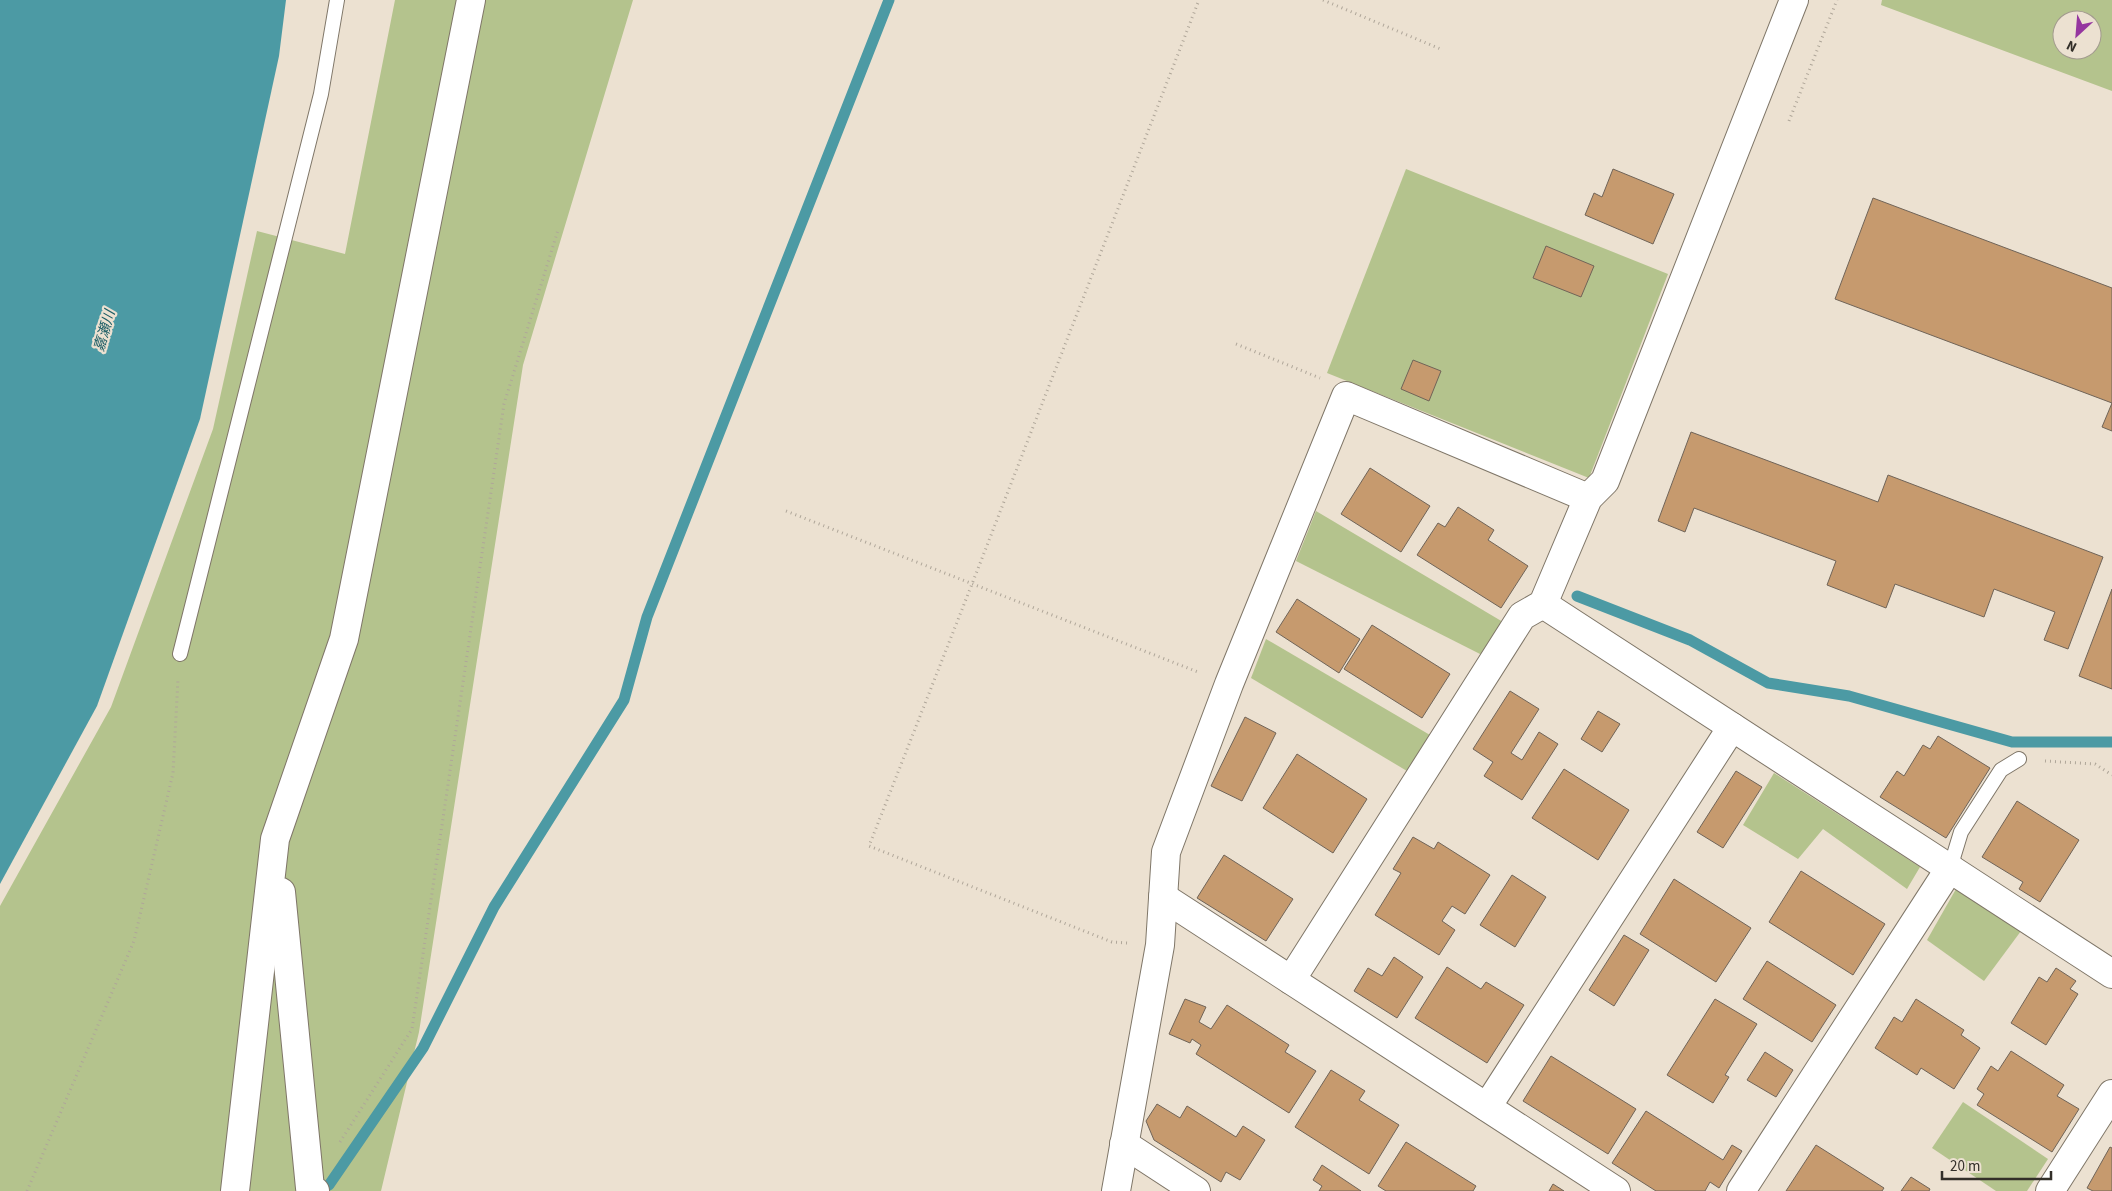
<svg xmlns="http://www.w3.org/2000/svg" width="2112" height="1191" font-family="'Source Sans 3','Noto Sans JP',sans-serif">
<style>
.green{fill:#b4c38d;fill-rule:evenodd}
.water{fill:#4c9aa4}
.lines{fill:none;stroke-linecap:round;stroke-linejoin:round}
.stream{stroke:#4c9aa4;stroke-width:11}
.building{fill:#c69a6e;stroke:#706458}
.service-casing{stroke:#7f7668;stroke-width:16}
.minor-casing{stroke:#7f7668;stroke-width:30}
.path{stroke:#afa699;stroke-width:3;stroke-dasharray:1 4;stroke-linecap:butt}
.service{stroke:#fff;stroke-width:14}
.minor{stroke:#fff;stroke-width:28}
.labels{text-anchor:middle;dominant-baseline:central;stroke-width:4.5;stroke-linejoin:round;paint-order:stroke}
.water-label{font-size:14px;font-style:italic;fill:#1c5d65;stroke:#ece1d1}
</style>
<rect width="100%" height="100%" fill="#ece1d1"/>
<g class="green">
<path d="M 395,0 L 633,0 L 523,365 L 419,1032 L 381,1191 L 0,1191 L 0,906 L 111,707 L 213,429 L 257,231 L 345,254 Z"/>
<path d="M 1882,0 L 2112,0 L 2112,91 L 1881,5 ZM 2062,20 L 2092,20 L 2092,50 L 2062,50 Z"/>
<path d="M 1406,169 L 1668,274 L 1589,478 L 1327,373 Z"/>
<path d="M 1316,511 L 1503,622 L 1482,655 L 1296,561 Z"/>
<path d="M 1266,639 L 1430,735 L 1407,771 L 1251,678 Z"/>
<path d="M 1774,773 L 1920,867 L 1907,889 L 1823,829 L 1798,859 L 1743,825 Z"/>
<path d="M 1956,889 L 2021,931 L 1984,981 L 1927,940 Z"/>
<path d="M 1963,1102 L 2048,1159 L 2027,1191 L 1996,1191 L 1932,1148 Z"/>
</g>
<path class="water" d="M 0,0 L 286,0 L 279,56 L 200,419 L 97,706 L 0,884 Z"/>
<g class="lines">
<g class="stream">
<path d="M 1577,596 L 1690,640 L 1768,683 L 1849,696 L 2012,742 L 2112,742"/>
<path d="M 329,1185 L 423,1048 L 494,907 L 624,700 L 647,617 L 889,0"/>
</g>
</g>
<g class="building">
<path d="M 1613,169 L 1674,194 L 1653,244 L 1585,215 L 1594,193 L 1602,197 Z"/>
<path d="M 1873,198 L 2112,288 L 2112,431 L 2102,427 L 2112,403 L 1835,299 Z"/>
<path d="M 1546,246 L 1594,266 L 1581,297 L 1533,278 Z"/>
<path d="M 1413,360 L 1441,371 L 1429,401 L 1401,389 Z"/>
<path d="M 1691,432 L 1878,502 L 1888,475 L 2103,557 L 2068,649 L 2044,640 L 2055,612 L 1994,589 L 1984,617 L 1895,584 L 1886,608 L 1827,585 L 1836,561 L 1694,508 L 1685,532 L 1658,521 Z"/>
<path d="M 1370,468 L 1430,506 L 1401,552 L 1341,514 Z"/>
<path d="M 1458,507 L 1494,530 L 1488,540 L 1528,566 L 1501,608 L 1417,555 L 1438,523 L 1445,527 Z"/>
<path d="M 2112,589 L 2112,689 L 2079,676 Z"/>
<path d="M 1297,599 L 1360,639 L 1339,673 L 1276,632 Z"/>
<path d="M 1372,625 L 1450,674 L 1422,718 L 1344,669 Z"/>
<path d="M 1510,691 L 1539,709 L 1511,753 L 1522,760 L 1539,732 L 1558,744 L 1522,800 L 1484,776 L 1493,762 L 1473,749 Z"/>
<path d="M 1598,711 L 1620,724 L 1602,752 L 1581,739 Z"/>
<path d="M 1245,717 L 1276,733 L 1242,801 L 1211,786 Z"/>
<path d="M 1938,736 L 1990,768 L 1946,838 L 1880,797 L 1897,771 L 1904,776 L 1923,745 L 1930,749 Z"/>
<path d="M 1297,754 L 1367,799 L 1333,853 L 1263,808 Z"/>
<path d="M 1564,769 L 1629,810 L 1598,860 L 1532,818 Z"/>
<path d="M 1736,771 L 1762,787 L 1723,848 L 1697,832 Z"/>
<path d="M 2017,801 L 2079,840 L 2040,902 L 2019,889 L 2023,882 L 1982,857 Z"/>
<path d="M 1413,837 L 1434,849 L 1438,842 L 1490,875 L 1465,914 L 1452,906 L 1442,921 L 1455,930 L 1439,955 L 1375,915 L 1401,873 L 1393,869 Z"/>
<path d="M 1224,855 L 1293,899 L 1266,941 L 1197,898 Z"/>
<path d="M 1801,871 L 1885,924 L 1853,975 L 1769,922 Z"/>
<path d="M 1512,875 L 1546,897 L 1515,947 L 1480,925 Z"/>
<path d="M 1674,879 L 1751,928 L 1716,982 L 1640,934 Z"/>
<path d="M 1624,935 L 1649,950 L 1614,1006 L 1589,990 Z"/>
<path d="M 1394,957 L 1423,977 L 1397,1018 L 1354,991 L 1368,968 L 1382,976 Z"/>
<path d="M 1767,961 L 1836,1005 L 1812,1042 L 1743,999 Z"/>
<path d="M 1447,967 L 1481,989 L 1486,982 L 1524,1005 L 1487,1063 L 1415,1018 Z"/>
<path d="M 2056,968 L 2076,981 L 2070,989 L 2078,994 L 2046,1045 L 2011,1023 L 2039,977 L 2047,982 Z"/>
<path d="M 1185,999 L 1206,1007 L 1199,1022 L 1211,1029 L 1227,1005 L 1289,1045 L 1285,1052 L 1316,1071 L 1289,1113 L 1196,1054 L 1201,1045 L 1192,1039 L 1190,1043 L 1169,1034 Z"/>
<path d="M 1715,999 L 1757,1024 L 1725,1075 L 1729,1077 L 1713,1103 L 1667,1075 Z"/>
<path d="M 1916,999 L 1964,1030 L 1961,1035 L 1980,1048 L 1954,1089 L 1921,1068 L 1917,1075 L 1875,1048 L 1894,1017 L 1902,1022 Z"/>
<path d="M 2011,1051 L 2064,1085 L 2057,1096 L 2079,1109 L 2052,1152 L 1977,1105 L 1984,1094 L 1977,1089 L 1991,1066 L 1998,1071 Z"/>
<path d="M 1765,1052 L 1793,1070 L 1776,1097 L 1747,1080 Z"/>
<path d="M 1551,1056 L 1636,1109 L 1608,1154 L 1523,1101 Z"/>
<path d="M 1331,1070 L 1365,1091 L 1359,1100 L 1399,1125 L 1369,1174 L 1295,1127 Z"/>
<path d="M 1157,1104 L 1180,1118 L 1187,1106 L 1236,1137 L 1243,1126 L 1265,1140 L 1240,1180 L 1226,1172 L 1221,1182 L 1154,1140 L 1146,1121 Z"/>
<path d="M 1646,1111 L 1723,1160 L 1732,1145 L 1742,1151 L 1719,1188 L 1710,1182 L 1705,1191 L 1656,1191 L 1612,1163 Z"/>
<path d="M 1406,1142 L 1476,1186 L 1473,1191 L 1386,1191 L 1378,1186 Z"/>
<path d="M 1816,1145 L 1884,1188 L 1882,1191 L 1786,1191 Z"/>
<path d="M 2110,1147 L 2112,1148 L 2112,1191 L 2093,1191 L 2087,1188 Z"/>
<path d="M 1322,1165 L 1361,1191 L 1319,1191 L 1322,1186 L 1313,1180 Z"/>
<path d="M 1911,1177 L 1930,1189 L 1929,1191 L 1901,1191 Z"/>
<path d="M 1553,1184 L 1564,1191 L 1549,1191 Z"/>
</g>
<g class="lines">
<defs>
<g id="service">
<path d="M 180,654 L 321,94 L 337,0"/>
<path d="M 1950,868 L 1961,832 L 2001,770 L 2019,759"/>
</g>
<g id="minor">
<path d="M 1543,604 L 2112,974"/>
<path d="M 281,892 L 310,1188 L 315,1191"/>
<path d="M 1163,897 L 1616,1191"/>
<path d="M 1291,980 L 1522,616 L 1543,604 L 1588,498 L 1605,481 L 1794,0"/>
<path d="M 1487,1107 L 1732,727"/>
<path d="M 1124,1144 L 1196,1191"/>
<path d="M 235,1191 L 275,839 L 344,639 L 471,0"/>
<path d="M 1116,1191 L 1160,945 L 1166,852 L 1229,684 L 1346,396 L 1588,498"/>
<path d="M 1741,1191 L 1950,868"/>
<path d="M 2050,1191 L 2112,1094"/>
</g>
</defs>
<use href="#service" class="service-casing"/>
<use href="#minor" class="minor-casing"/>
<g class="path">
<path d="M 1323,0 L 1443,50"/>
<path d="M 1789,121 L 1837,0"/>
<path d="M 1236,344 L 1320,378"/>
<path d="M 786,511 L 1198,672"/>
<path d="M 2045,761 L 2095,764 L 2112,775"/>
<path d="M 1127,943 L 1112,942 L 869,846 L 972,584 L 1199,0"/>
<path d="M 340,1142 L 412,1029 L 504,404 L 558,230"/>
<path d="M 27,1191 L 134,941 L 173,773 L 178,679"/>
</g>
<use href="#service" class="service"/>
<use href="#minor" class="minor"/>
</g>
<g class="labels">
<g class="water-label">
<text transform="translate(105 331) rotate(-74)">嘉瀬川</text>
</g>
</g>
<g transform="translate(2077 35) rotate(206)"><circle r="24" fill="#ece1d1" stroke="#a29a8e"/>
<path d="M0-4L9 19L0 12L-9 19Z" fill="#95369f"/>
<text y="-8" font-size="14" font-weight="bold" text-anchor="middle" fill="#332f29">N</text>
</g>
<path d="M1942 1171v8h109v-8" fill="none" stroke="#332f29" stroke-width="2.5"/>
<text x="1950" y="1171" font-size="15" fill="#332f29" stroke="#ece1d1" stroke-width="4" paint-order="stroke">20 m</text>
</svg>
